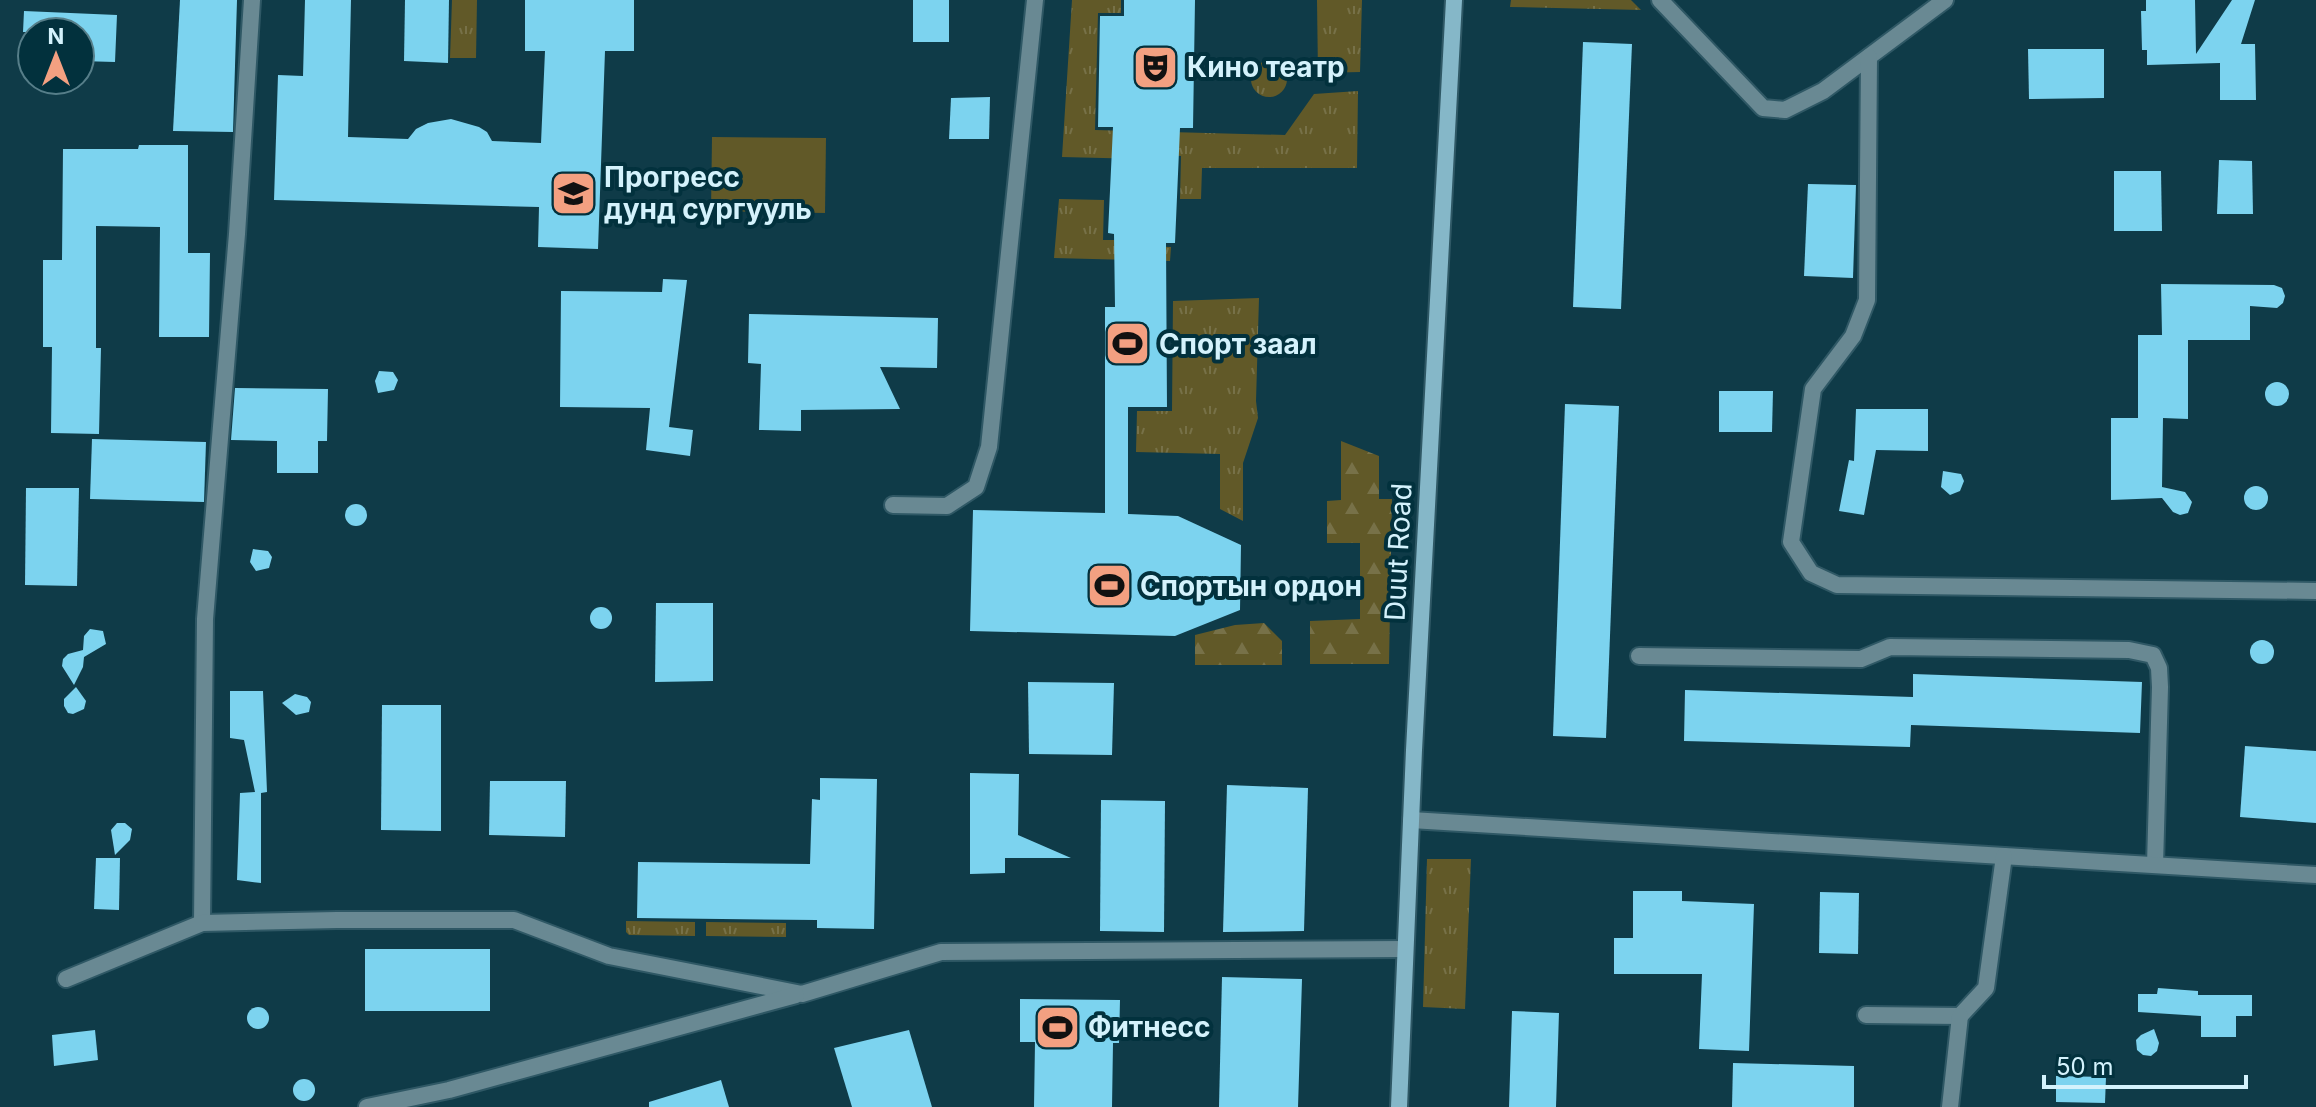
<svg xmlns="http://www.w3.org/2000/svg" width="2316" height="1107" font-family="Inter,sans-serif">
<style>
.grass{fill:url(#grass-tufts)}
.forest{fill:url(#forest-firs)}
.park{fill:#615928}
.building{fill:#7cd3ef}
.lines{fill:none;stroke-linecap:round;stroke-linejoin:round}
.street-casing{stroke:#2f5865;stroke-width:20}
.secondary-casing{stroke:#2f5865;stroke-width:20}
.street{stroke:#698993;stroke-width:16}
.secondary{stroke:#85b7c8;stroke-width:16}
.labels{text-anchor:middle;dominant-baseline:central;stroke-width:8;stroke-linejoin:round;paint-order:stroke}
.poi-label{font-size:28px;font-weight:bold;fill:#d4f2fc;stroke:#02313d;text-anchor:start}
.street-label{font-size:28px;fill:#d4f2fc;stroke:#02313d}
</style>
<defs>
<pattern id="grass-tufts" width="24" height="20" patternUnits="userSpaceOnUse" patternTransform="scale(2)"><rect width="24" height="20" fill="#615928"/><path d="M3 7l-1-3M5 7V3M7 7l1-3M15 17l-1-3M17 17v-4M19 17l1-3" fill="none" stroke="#777148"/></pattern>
<pattern id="forest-firs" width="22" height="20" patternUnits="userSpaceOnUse" patternTransform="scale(2)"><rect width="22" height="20" fill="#615928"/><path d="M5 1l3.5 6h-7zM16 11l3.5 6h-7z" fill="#777148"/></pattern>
</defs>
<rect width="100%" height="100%" fill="#0f3b48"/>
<g class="grass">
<path d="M 452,0 L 477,0 L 476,58 L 450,58 Z"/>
<path d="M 1072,0 L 1121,0 L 1121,13 L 1098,13 L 1095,130 L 1285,135 L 1314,94 L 1358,91 L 1357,168 L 1202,168 L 1201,199 L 1180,199 L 1181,156 L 1145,154 L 1144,159 L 1062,157 Z"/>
<path d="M 1317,0 L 1362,0 L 1360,72 L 1318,73 Z"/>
<path d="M 1511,0 L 1631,0 L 1641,10 L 1510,7 Z"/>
<circle cx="1269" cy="79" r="18"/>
<path d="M 1059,199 L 1104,200 L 1103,240 L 1139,240 L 1139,246 L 1171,247 L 1170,261 L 1054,258 Z"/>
<path d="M 1259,298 L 1256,401 L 1258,418 L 1243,463 L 1243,521 L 1220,509 L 1220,454 L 1136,452 L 1137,411 L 1172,411 L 1173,301 Z"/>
<path d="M 1427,859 L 1471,859 L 1465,1009 L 1423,1007 Z"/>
<path d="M 626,921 L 695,922 L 695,936 L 629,935 L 626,932 Z"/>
<path d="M 706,922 L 786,923 L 786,937 L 706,936 Z"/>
</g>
<g class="forest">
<path d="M 1341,441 L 1379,456 L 1379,499 L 1392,499 L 1389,664 L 1310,664 L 1310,621 L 1360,619 L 1360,543 L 1327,543 L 1327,501 L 1341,500 Z"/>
<path d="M 1264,623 L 1282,641 L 1282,665 L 1195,665 L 1195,635 L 1235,625 Z"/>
</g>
<path class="park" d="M 712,137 L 826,138 L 825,213 L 711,211 Z"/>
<g class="building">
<path d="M 180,0 L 237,0 L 233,132 L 173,131 Z"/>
<path d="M 305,0 L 351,0 L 348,137 L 408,139 L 416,129 L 428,123 L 451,119 L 479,127 L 487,132 L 492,141 L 541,143 L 545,51 L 525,51 L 525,0 L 634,0 L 634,51 L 605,51 L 598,249 L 538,247 L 539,207 L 274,200 L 278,75 L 303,76 Z"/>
<path d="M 405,0 L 449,0 L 448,63 L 404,61 Z"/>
<rect x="913" y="0" width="36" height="42"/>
<path d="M 1124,0 L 1195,0 L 1193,128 L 1180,128 L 1175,243 L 1166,243 L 1167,407 L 1128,407 L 1128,514 L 1178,516 L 1241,545 L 1240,610 L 1175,636 L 970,631 L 973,510 L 1105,513 L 1105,307 L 1115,307 L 1114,234 L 1108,233 L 1113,127 L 1098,127 L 1100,16 L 1124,16 Z"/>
<path d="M 2146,0 L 2195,0 L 2196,54 L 2232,0 L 2255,0 L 2241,44 L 2255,44 L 2256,100 L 2220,100 L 2220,63 L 2147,65 L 2147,50 L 2142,50 L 2141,11 L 2146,11 Z"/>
<path d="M 24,11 L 117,15 L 115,62 L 80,61 L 80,32 L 23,32 Z"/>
<path d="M 1583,42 L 1632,44 L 1621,309 L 1573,307 Z"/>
<path d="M 2028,49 L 2104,49 L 2104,98 L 2029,99 Z"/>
<path d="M 990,97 L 989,139 L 949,139 L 951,98 Z"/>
<path d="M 139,145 L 188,145 L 188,253 L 210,253 L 209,337 L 159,337 L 160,227 L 96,226 L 96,348 L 101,348 L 99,434 L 51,433 L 52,347 L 43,347 L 43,260 L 62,260 L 63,149 L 138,149 Z"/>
<path d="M 2219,160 L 2252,161 L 2253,214 L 2217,214 Z"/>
<path d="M 2114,171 L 2161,171 L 2162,231 L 2114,231 Z"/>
<path d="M 1808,184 L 1856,185 L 1853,278 L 1804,276 Z"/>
<path d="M 663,279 L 687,280 L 669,427 L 693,430 L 690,456 L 646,450 L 650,408 L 560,407 L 561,291 L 662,292 Z"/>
<path d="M 2161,284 L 2274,285 L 2282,288 L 2285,296 L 2283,303 L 2277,308 L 2250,306 L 2250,340 L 2188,340 L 2188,419 L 2163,418 L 2162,487 L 2185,492 L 2192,502 L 2188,513 L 2180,515 L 2173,512 L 2162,498 L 2111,500 L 2111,418 L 2138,418 L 2138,335 L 2162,335 Z"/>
<path d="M 749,314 L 938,318 L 937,368 L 880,367 L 900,409 L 801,410 L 801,431 L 759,430 L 761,364 L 748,363 Z"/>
<path d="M 379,371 L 393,372 L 398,380 L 394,390 L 378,393 L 375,381 Z"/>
<circle cx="2277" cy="394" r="12"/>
<path d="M 235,388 L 328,389 L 327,441 L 318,441 L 318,473 L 277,473 L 277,441 L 231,440 Z"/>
<path d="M 1719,391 L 1773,391 L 1772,432 L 1719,432 Z"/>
<path d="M 1565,404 L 1619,406 L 1606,738 L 1553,736 Z"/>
<path d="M 1856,409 L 1928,409 L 1928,451 L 1876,450 L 1864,515 L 1839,511 L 1849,460 L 1854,461 Z"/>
<path d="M 92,439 L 206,442 L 204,502 L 90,499 Z"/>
<path d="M 1943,471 L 1961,474 L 1964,481 L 1960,491 L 1950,495 L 1941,487 Z"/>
<circle cx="2256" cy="498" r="12"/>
<path d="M 26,488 L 79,488 L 77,586 L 25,585 Z"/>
<circle cx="356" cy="515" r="11"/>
<path d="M 253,549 L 268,551 L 272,557 L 269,568 L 256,571 L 250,562 Z"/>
<path d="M 656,603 L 713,603 L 713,681 L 655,682 Z"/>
<circle cx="601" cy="618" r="11"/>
<path d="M 90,629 L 103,631 L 106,644 L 84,657 L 83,667 L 74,685 L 62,666 L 63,659 L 68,654 L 83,650 L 84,636 Z"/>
<circle cx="2262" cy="652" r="12"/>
<path d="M 1913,674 L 2142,682 L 2140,733 L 1911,725 L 1910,747 L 1684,741 L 1685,690 L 1913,697 Z"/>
<path d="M 1028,682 L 1114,683 L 1112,755 L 1029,754 Z"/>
<path d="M 76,687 L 86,701 L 84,709 L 73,714 L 68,713 L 64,706 L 64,699 Z"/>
<path d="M 230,691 L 263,691 L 267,792 L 261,793 L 261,883 L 237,880 L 240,793 L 255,792 L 244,740 L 230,738 Z"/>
<path d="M 295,694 L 307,697 L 311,702 L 309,712 L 296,715 L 282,703 Z"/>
<path d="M 382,705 L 441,705 L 441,831 L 381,830 Z"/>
<path d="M 2245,746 L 2316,751 L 2316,823 L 2240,817 Z"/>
<path d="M 970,773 L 1019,774 L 1018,835 L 1071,858 L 1005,858 L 1005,873 L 970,874 Z"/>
<path d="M 820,778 L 877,779 L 874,929 L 817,928 L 817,920 L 637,918 L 638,862 L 810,864 L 812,799 L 820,800 Z"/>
<path d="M 490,781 L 566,781 L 565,837 L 489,835 Z"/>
<path d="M 1227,785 L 1308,788 L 1304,931 L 1223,932 Z"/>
<path d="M 1101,800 L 1165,801 L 1164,932 L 1100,931 Z"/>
<path d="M 117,823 L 125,823 L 132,829 L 130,840 L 115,855 L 111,830 Z"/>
<path d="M 96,858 L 120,858 L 119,910 L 94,909 Z"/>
<path d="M 1633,891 L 1682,891 L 1682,901 L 1754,904 L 1749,1051 L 1699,1049 L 1702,974 L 1614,974 L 1614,938 L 1633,938 Z"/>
<path d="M 1820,892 L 1859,893 L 1858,954 L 1819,953 Z"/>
<rect x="365" y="949" width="125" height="62"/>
<path d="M 1222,977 L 1302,979 L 1298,1107 L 1219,1107 Z"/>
<path d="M 2158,988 L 2198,991 L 2198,995 L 2252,995 L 2252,1016 L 2236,1016 L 2236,1037 L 2201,1037 L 2201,1016 L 2138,1012 L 2138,994 L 2157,994 Z"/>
<path d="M 1020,999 L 1120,1000 L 1119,1043 L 1113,1043 L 1112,1107 L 1034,1107 L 1035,1042 L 1020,1042 Z"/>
<circle cx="258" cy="1018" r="11"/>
<path d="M 1512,1011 L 1559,1013 L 1556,1107 L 1509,1107 Z"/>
<path d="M 2154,1029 L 2159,1043 L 2157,1051 L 2151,1056 L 2143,1055 L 2137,1050 L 2136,1040 L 2141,1035 Z"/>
<path d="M 95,1030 L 98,1060 L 54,1066 L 52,1035 Z"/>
<path d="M 909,1030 L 932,1107 L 852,1107 L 834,1048 Z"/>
<path d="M 1733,1063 L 1854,1066 L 1854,1107 L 1732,1107 Z"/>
<path d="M 2056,1076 L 2106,1077 L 2105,1103 L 2056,1102 Z"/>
<circle cx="304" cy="1090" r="11"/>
<path d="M 721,1080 L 729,1107 L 649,1107 L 649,1102 Z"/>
</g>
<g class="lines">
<defs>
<g id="street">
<path d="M 1660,0 L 1763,108 L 1785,110 L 1823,91 L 1945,0"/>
<path d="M 1869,57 L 1867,300 L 1853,336 L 1813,389 L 1791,542 L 1811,573 L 1837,585 L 2316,591"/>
<path d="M 893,505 L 947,506 L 976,487 L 989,447 L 1035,0"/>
<path d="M 1639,656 L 1861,659 L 1890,647 L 2129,650 L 2153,655 L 2159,668 L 2160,687 L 2155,865"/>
<path d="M 1411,820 L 2316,875"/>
<path d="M 202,923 L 205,619 L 237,234 L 252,0"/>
<path d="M 66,979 L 202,923 L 337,920 L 514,920 L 609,956 L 802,994 L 941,952 L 1405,949"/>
<path d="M 1866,1015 L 1960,1016 L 1986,988 L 2004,856"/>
<path d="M 367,1107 L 449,1090 L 796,995"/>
<path d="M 1950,1107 L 1960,1016"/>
</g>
<path id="secondary" d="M 1399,1107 L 1414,750 L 1454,0"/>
</defs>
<use href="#street" class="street-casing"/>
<use href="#secondary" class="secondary-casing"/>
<use href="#street" class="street"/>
<use href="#secondary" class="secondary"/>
</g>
<defs>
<symbol id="theatre-square" viewBox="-11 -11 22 22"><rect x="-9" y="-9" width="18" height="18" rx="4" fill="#f3a081" stroke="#02313d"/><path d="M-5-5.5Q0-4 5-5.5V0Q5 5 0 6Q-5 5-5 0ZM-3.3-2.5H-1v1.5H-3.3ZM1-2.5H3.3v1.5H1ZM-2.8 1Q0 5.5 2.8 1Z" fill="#111"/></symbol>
<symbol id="school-square" viewBox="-11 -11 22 22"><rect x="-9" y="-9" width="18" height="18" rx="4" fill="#f3a081" stroke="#02313d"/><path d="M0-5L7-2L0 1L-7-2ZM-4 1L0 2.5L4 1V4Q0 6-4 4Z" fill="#111"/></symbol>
<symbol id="stadium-square" viewBox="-11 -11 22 22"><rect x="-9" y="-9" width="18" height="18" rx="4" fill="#f3a081" stroke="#02313d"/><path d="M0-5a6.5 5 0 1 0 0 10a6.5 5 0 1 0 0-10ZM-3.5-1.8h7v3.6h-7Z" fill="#111"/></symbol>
</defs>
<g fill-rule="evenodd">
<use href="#theatre-square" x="1130" y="42" width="51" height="51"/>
<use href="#school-square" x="548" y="168" width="51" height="51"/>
<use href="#stadium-square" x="1102" y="318" width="51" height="51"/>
<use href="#stadium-square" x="1084" y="560" width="51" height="51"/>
<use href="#stadium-square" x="1032" y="1002" width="51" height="51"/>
</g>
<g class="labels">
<g class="poi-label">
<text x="1187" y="67">Кино театр</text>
<text x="604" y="177">Прогресс<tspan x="604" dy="32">дунд сургууль</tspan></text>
<text x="1159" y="344">Спорт заал</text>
<text x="1140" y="586">Спортын ордон</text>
<text x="1088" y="1027">Фитнесс</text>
</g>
<g class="street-label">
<text transform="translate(1398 552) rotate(-87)">Duut Road</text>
</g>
</g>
<g transform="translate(56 56)"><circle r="38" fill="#02313d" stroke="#567e89" stroke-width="2"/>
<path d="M0-6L14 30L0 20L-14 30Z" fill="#f3a081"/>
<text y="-12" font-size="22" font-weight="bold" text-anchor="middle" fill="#d4f2fc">N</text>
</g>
<path d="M2044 1075v12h202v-12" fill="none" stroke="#d4f2fc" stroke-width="4"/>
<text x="2056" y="1075" font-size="24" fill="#d4f2fc" stroke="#02313d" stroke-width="6" paint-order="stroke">50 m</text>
</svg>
